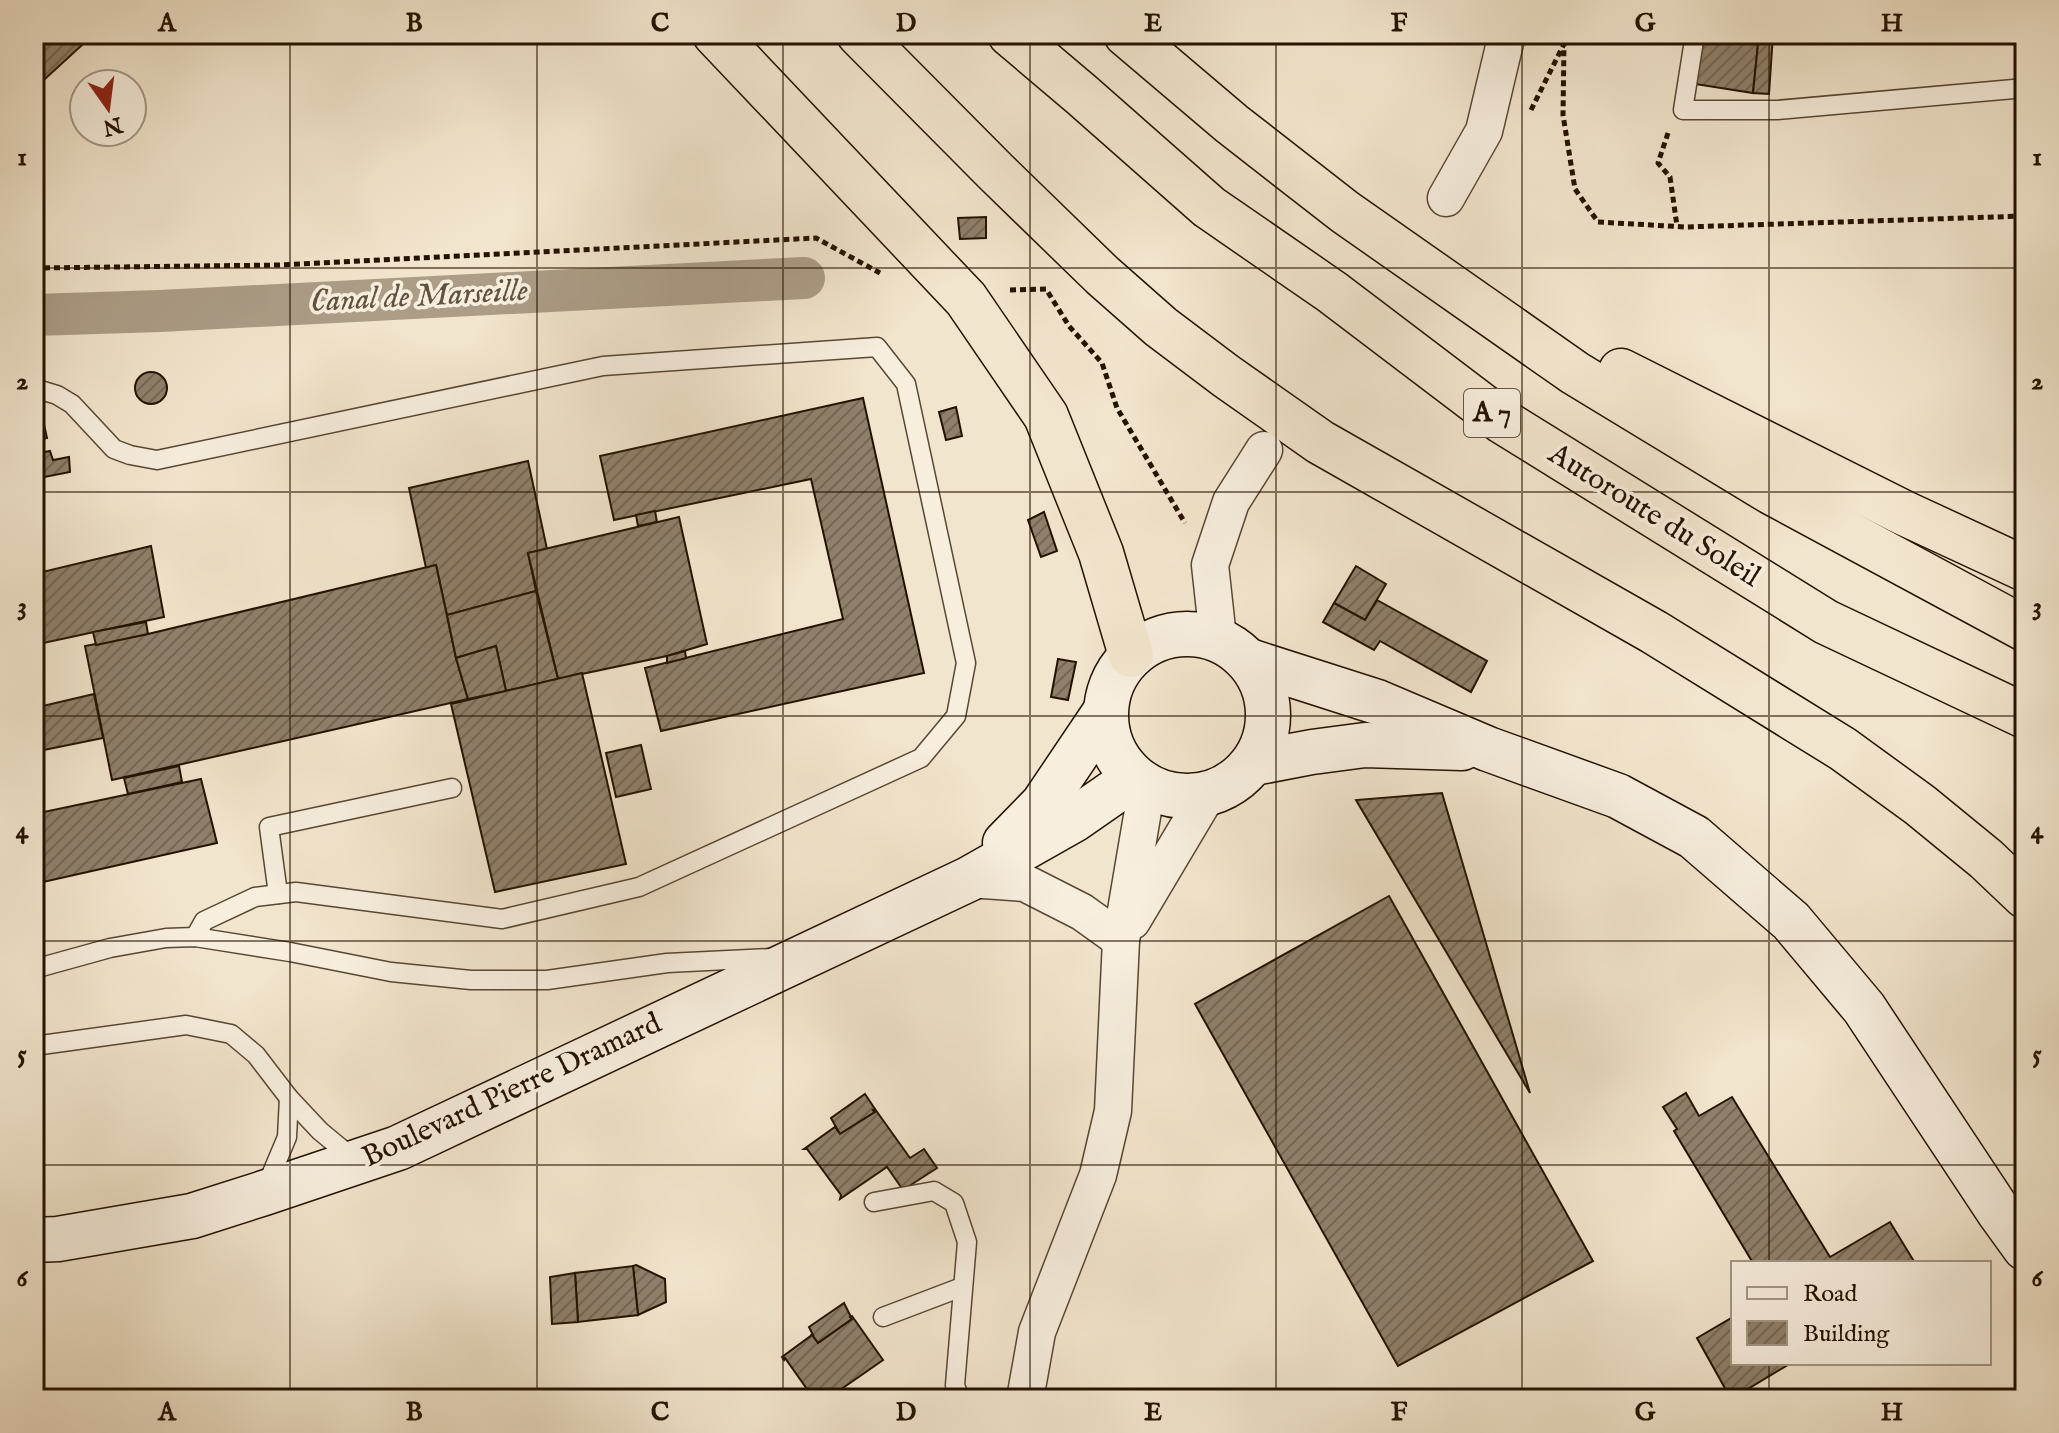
<svg xmlns="http://www.w3.org/2000/svg" width="2059" height="1433" font-family="'IM FELL English',serif">
<style>
.lines{fill:none;stroke-linecap:round;stroke-linejoin:round}
.canal{stroke:#ac9d87;stroke-width:42}
.building{fill:url(#building-hatch);stroke:#241200;stroke-width:2}
.lane-casing{stroke:#584733;stroke-width:21}
.street-casing{stroke:#584733;stroke-width:39}
.secondary-casing{stroke:#241200;stroke-width:47}
.highway-casing{stroke:#241200;stroke-width:47}
.path{stroke:#241200;stroke-width:5;stroke-dasharray:6 4;stroke-linecap:butt}
.lane{stroke:#f7eede;stroke-width:18}
.street{stroke:#f7eede;stroke-width:36}
.secondary{stroke:#f7eede;stroke-width:44}
.highway{stroke:#f2e5cd;stroke-width:44}
.grid{fill:none;stroke:#241200;stroke-width:2;stroke-opacity:0.55}
.labels{text-anchor:middle;dominant-baseline:central;stroke-width:7;stroke-linejoin:round;paint-order:stroke}
.shield{fill:#f7eede;stroke:#635443;stroke-width:2}
.shield-label{font-size:28px;font-weight:bold;fill:#241200}
.street-label{font-size:30px;fill:#241200;stroke:#f7eede}
.water-label{font-size:32px;font-style:italic;fill:#61513d;stroke:#f7eede}
.neatline{fill:none;stroke:#241200;stroke-width:3}
.grid-label{font-size:26px;text-anchor:middle;font-weight:bold;fill:#241200}
</style>
<defs>
<pattern id="building-hatch" width="6" height="6" patternUnits="userSpaceOnUse" patternTransform="scale(2)"><rect width="6" height="6" fill="#8f806b"/><path d="M-1 1l2-2M0 6l6-6M5 7l2-2" fill="none" stroke="#756756"/></pattern>
</defs>
<rect width="100%" height="100%" fill="#f2e5cd"/>
<filter id="stains"><feTurbulence type="fractalNoise" baseFrequency=".0025" numOctaves="4"/><feColorMatrix values="0 0 0 0 .2 0 0 0 0 .09 0 0 0 0 .02 0 0 0 .5 -.17"/></filter>
<radialGradient id="worn" r=".72"><stop offset=".6" stop-color="#630" stop-opacity="0"/><stop offset="1" stop-color="#630" stop-opacity=".3"/></radialGradient>
<g class="lines">
<path class="canal" d="M 34,315 L 160,311 L 804,278"/>
</g>
<g class="building">
<path d="M 34,34 L 94,34 L 34,89 Z"/>
<path d="M 1705,34 L 1759,34 L 1753,93 L 1695,84 Z"/>
<path d="M 1759,34 L 1773,34 L 1769,94 L 1753,93 Z"/>
<path d="M 986,217 L 986,238 L 960,239 L 958,218 Z"/>
<circle cx="151" cy="388" r="16"/>
<path d="M 863,398 L 924,673 L 661,731 L 645,668 L 843,619 L 811,479 L 614,520 L 600,456 Z"/>
<path d="M 956,407 L 962,436 L 946,440 L 939,412 Z"/>
<path d="M 42,416 L 47,438 L 34,441 L 34,417 Z"/>
<path d="M 50,451 L 53,460 L 69,457 L 70,472 L 34,479 L 34,454 Z"/>
<path d="M 528,461 L 547,549 L 528,553 L 536,591 L 447,615 L 436,565 L 426,568 L 409,488 Z"/>
<path d="M 655,511 L 657,522 L 638,526 L 636,515 Z"/>
<path d="M 1044,512 L 1057,551 L 1041,557 L 1028,520 Z"/>
<path d="M 679,517 L 707,644 L 667,656 L 558,679 L 528,553 Z"/>
<path d="M 151,546 L 164,617 L 34,645 L 34,574 Z"/>
<path d="M 436,565 L 456,658 L 468,699 L 112,780 L 85,646 L 148,634 Z"/>
<path d="M 1356,566 L 1386,584 L 1365,620 L 1334,603 Z"/>
<path d="M 536,591 L 558,679 L 506,691 L 496,646 L 456,658 L 447,615 Z"/>
<path d="M 1377,600 L 1487,661 L 1471,692 L 1380,641 L 1374,650 L 1323,622 L 1334,603 L 1365,620 Z"/>
<path d="M 146,622 L 148,634 L 96,645 L 93,632 Z"/>
<path d="M 496,646 L 506,691 L 468,699 L 456,658 Z"/>
<path d="M 685,651 L 686,658 L 667,663 L 667,656 Z"/>
<path d="M 1058,659 L 1076,662 L 1068,700 L 1051,697 Z"/>
<path d="M 582,673 L 626,864 L 495,892 L 451,704 Z"/>
<path d="M 94,694 L 103,738 L 34,752 L 34,708 Z"/>
<path d="M 641,745 L 651,789 L 616,797 L 606,753 Z"/>
<path d="M 179,766 L 182,782 L 128,794 L 124,778 Z"/>
<path d="M 201,779 L 217,843 L 34,884 L 34,814 Z"/>
<path d="M 1442,793 L 1530,1093 L 1356,800 Z"/>
<path d="M 1389,896 L 1593,1261 L 1398,1366 L 1195,1004 Z"/>
<path d="M 1686,1093 L 1699,1116 L 1732,1097 L 1830,1257 L 1890,1222 L 1915,1263 L 1753,1263 L 1674,1131 L 1677,1129 L 1663,1107 Z"/>
<path d="M 865,1094 L 875,1109 L 873,1110 L 875,1112 L 840,1134 L 831,1118 Z"/>
<path d="M 875,1109 L 910,1158 L 924,1149 L 937,1168 L 903,1190 L 887,1167 L 840,1199 L 841,1195 L 807,1149 L 804,1149 L 835,1127 L 840,1134 L 875,1112 L 873,1110 Z"/>
<path d="M 636,1265 L 665,1279 L 666,1302 L 638,1315 L 633,1266 Z"/>
<path d="M 633,1266 L 638,1315 L 578,1322 L 575,1273 Z"/>
<path d="M 575,1273 L 578,1322 L 552,1324 L 550,1277 Z"/>
<path d="M 844,1303 L 852,1319 L 818,1343 L 812,1335 L 813,1335 L 809,1327 Z"/>
<path d="M 852,1316 L 883,1360 L 827,1399 L 814,1399 L 785,1358 L 784,1360 L 782,1357 L 812,1335 L 818,1343 L 852,1319 L 850,1317 Z"/>
<path d="M 1733,1317 L 1733,1363 L 1791,1363 L 1731,1399 L 1697,1338 Z"/>
<path d="M 382,1390 L 384,1399 L 339,1399 Z"/>
</g>
<g class="lines">
<defs>
<g id="lane">
<path d="M 1695,34 L 1683,110 L 1777,110 L 2025,88"/>
<path d="M 34,388 L 57,395 L 72,404 L 114,449 L 130,455 L 157,460 L 603,366 L 877,347 L 906,384 L 966,663 L 956,716 L 921,758 L 639,887 L 502,919 L 296,892 L 255,897 L 204,921 L 195,937"/>
<path d="M 278,894 L 269,827 L 452,788"/>
<path d="M 34,969 L 110,948 L 166,938 L 195,937 L 290,952 L 391,972 L 471,980 L 547,980 L 667,963 L 771,958"/>
<path d="M 34,1046 L 186,1025 L 231,1034 L 256,1055 L 289,1098 L 320,1131 L 355,1160"/>
<path d="M 266,1187 L 287,1137 L 289,1098"/>
<path d="M 874,1202 L 934,1191 L 954,1203 L 967,1242 L 955,1385 L 960,1399"/>
<path d="M 883,1317 L 962,1287"/>
</g>
<g id="street">
<path d="M 1446,198 L 1484,131 L 1507,34"/>
<path d="M 1218,638 L 1210,565 L 1231,502 L 1264,450"/>
<path d="M 969,879 L 1025,883 L 1082,912 L 1121,940"/>
<path d="M 1132,921 L 1207,795"/>
<path d="M 1025,1399 L 1037,1332 L 1098,1175 L 1113,1111 L 1121,940 L 1147,787"/>
</g>
<g id="secondary">
<circle cx="1187" cy="715" r="81"/>
<path d="M 1249,661 L 1377,702 L 1488,749 L 1618,796 L 1694,837 L 1791,921 L 1864,1008 L 1999,1212 L 2025,1248"/>
<path d="M 1254,763 L 1312,752 L 1365,745 L 1462,748"/>
<path d="M 1005,843 L 1043,804 L 1105,712"/>
<path d="M 34,1240 L 58,1239 L 192,1216 L 264,1193 L 398,1148 L 969,879 L 1075,819 L 1134,778"/>
</g>
<g id="highway">
<path d="M 715,34 L 966,299 L 1046,416 L 1101,553 L 1131,655"/>
<path d="M 859,34 L 996,172 L 1102,275 L 1161,327 L 1226,376 L 1320,442 L 1654,632 L 1843,749 L 1920,805 L 1986,859 L 2025,896"/>
<path d="M 1010,34 L 1082,95 L 1209,207 L 1332,292 L 1502,421 L 1826,622 L 2025,716"/>
<path d="M 1126,34 L 1232,124 L 1345,212 L 1575,373 L 1771,492 L 2025,629"/>
<path d="M 1621,371 L 1904,513 L 2025,569"/>
</g>
</defs>
<use href="#lane" class="lane-casing"/>
<use href="#street" class="street-casing"/>
<use href="#secondary" class="secondary-casing"/>
<use href="#highway" class="highway-casing"/>
<g class="path">
<path d="M 1531,110 L 1564,44 L 1563,115 L 1575,189 L 1598,222 L 1686,227 L 2025,216"/>
<path d="M 1668,133 L 1658,163 L 1670,177 L 1677,226"/>
<path d="M 34,268 L 281,265 L 816,238 L 880,273"/>
<path d="M 1010,290 L 1046,289 L 1069,326 L 1102,363 L 1117,408 L 1185,523"/>
</g>
<use href="#lane" class="lane"/>
<use href="#street" class="street"/>
<use href="#secondary" class="secondary"/>
<use href="#highway" class="highway"/>
</g>
<path class="grid" d="M 290,34 L 290,1399M 537,34 L 537,1399M 783,34 L 783,1399M 1030,34 L 1030,1399M 1276,34 L 1276,1399M 1522,34 L 1522,1399M 1769,34 L 1769,1263M 34,268 L 2025,268M 34,492 L 2025,492M 34,716 L 2025,716M 34,941 L 2025,941M 34,1165 L 2025,1165M 1769,1363 L 1769,1399"/>
<g class="labels">
<rect class="shield" x="1464" y="389" width="56" height="48" rx="6"/>
<g class="shield-label">
<text x="1492" y="413">A 7</text>
</g>
<g class="street-label">
<text transform="translate(1654 516) rotate(32)">Autoroute du Soleil</text>
<text transform="translate(512 1091) rotate(-25)">Boulevard Pierre Dramard</text>
</g>
<g class="water-label">
<text transform="translate(419 297) rotate(-3)">Canal de Marseille</text>
</g>
</g>
<rect width="2059" height="1433" fill="none" stroke="#f2e5cd" stroke-width="88"/>
<rect x="1731" y="1261" width="260" height="104" fill="#f7eede" stroke="#a39685" stroke-width="2"/>
<rect x="1747" y="1287" width="40" height="12" fill="#f7eede" stroke="#a39685" stroke-width="2"/>
<text x="1803" y="1301" font-size="24" fill="#241200">Road</text>
<rect x="1747" y="1321" width="40" height="24" fill="url(#building-hatch)" stroke="#a39685" stroke-width="2"/>
<text x="1803" y="1341" font-size="24" fill="#241200">Building</text>
<g transform="translate(108 108) rotate(166)"><circle r="38" fill="#f7eede" stroke="#a39685" stroke-width="2"/>
<path d="M0-6L14 30L0 20L-14 30Z" fill="#8f2418"/>
<text y="-12" font-size="22" font-weight="bold" text-anchor="middle" fill="#241200">N</text>
</g>
<rect x="44" y="44" width="1971" height="1345" class="neatline"/>
<g class="grid-label">
<text x="167" y="31">A</text>
<text x="414" y="31">B</text>
<text x="660" y="31">C</text>
<text x="906" y="31">D</text>
<text x="1153" y="31">E</text>
<text x="1399" y="31">F</text>
<text x="1645" y="31">G</text>
<text x="1892" y="31">H</text>
<text x="22" y="165">1</text>
<text x="2037" y="165">1</text>
<text x="22" y="389">2</text>
<text x="2037" y="389">2</text>
<text x="22" y="614">3</text>
<text x="2037" y="614">3</text>
<text x="22" y="838">4</text>
<text x="2037" y="838">4</text>
<text x="22" y="1062">5</text>
<text x="2037" y="1062">5</text>
<text x="22" y="1286">6</text>
<text x="2037" y="1286">6</text>
<text x="167" y="1420">A</text>
<text x="414" y="1420">B</text>
<text x="660" y="1420">C</text>
<text x="906" y="1420">D</text>
<text x="1153" y="1420">E</text>
<text x="1399" y="1420">F</text>
<text x="1645" y="1420">G</text>
<text x="1892" y="1420">H</text>
</g>
<rect width="100%" height="100%" filter="url(#stains)"/>
<rect width="100%" height="100%" fill="url(#worn)"/>
</svg>
